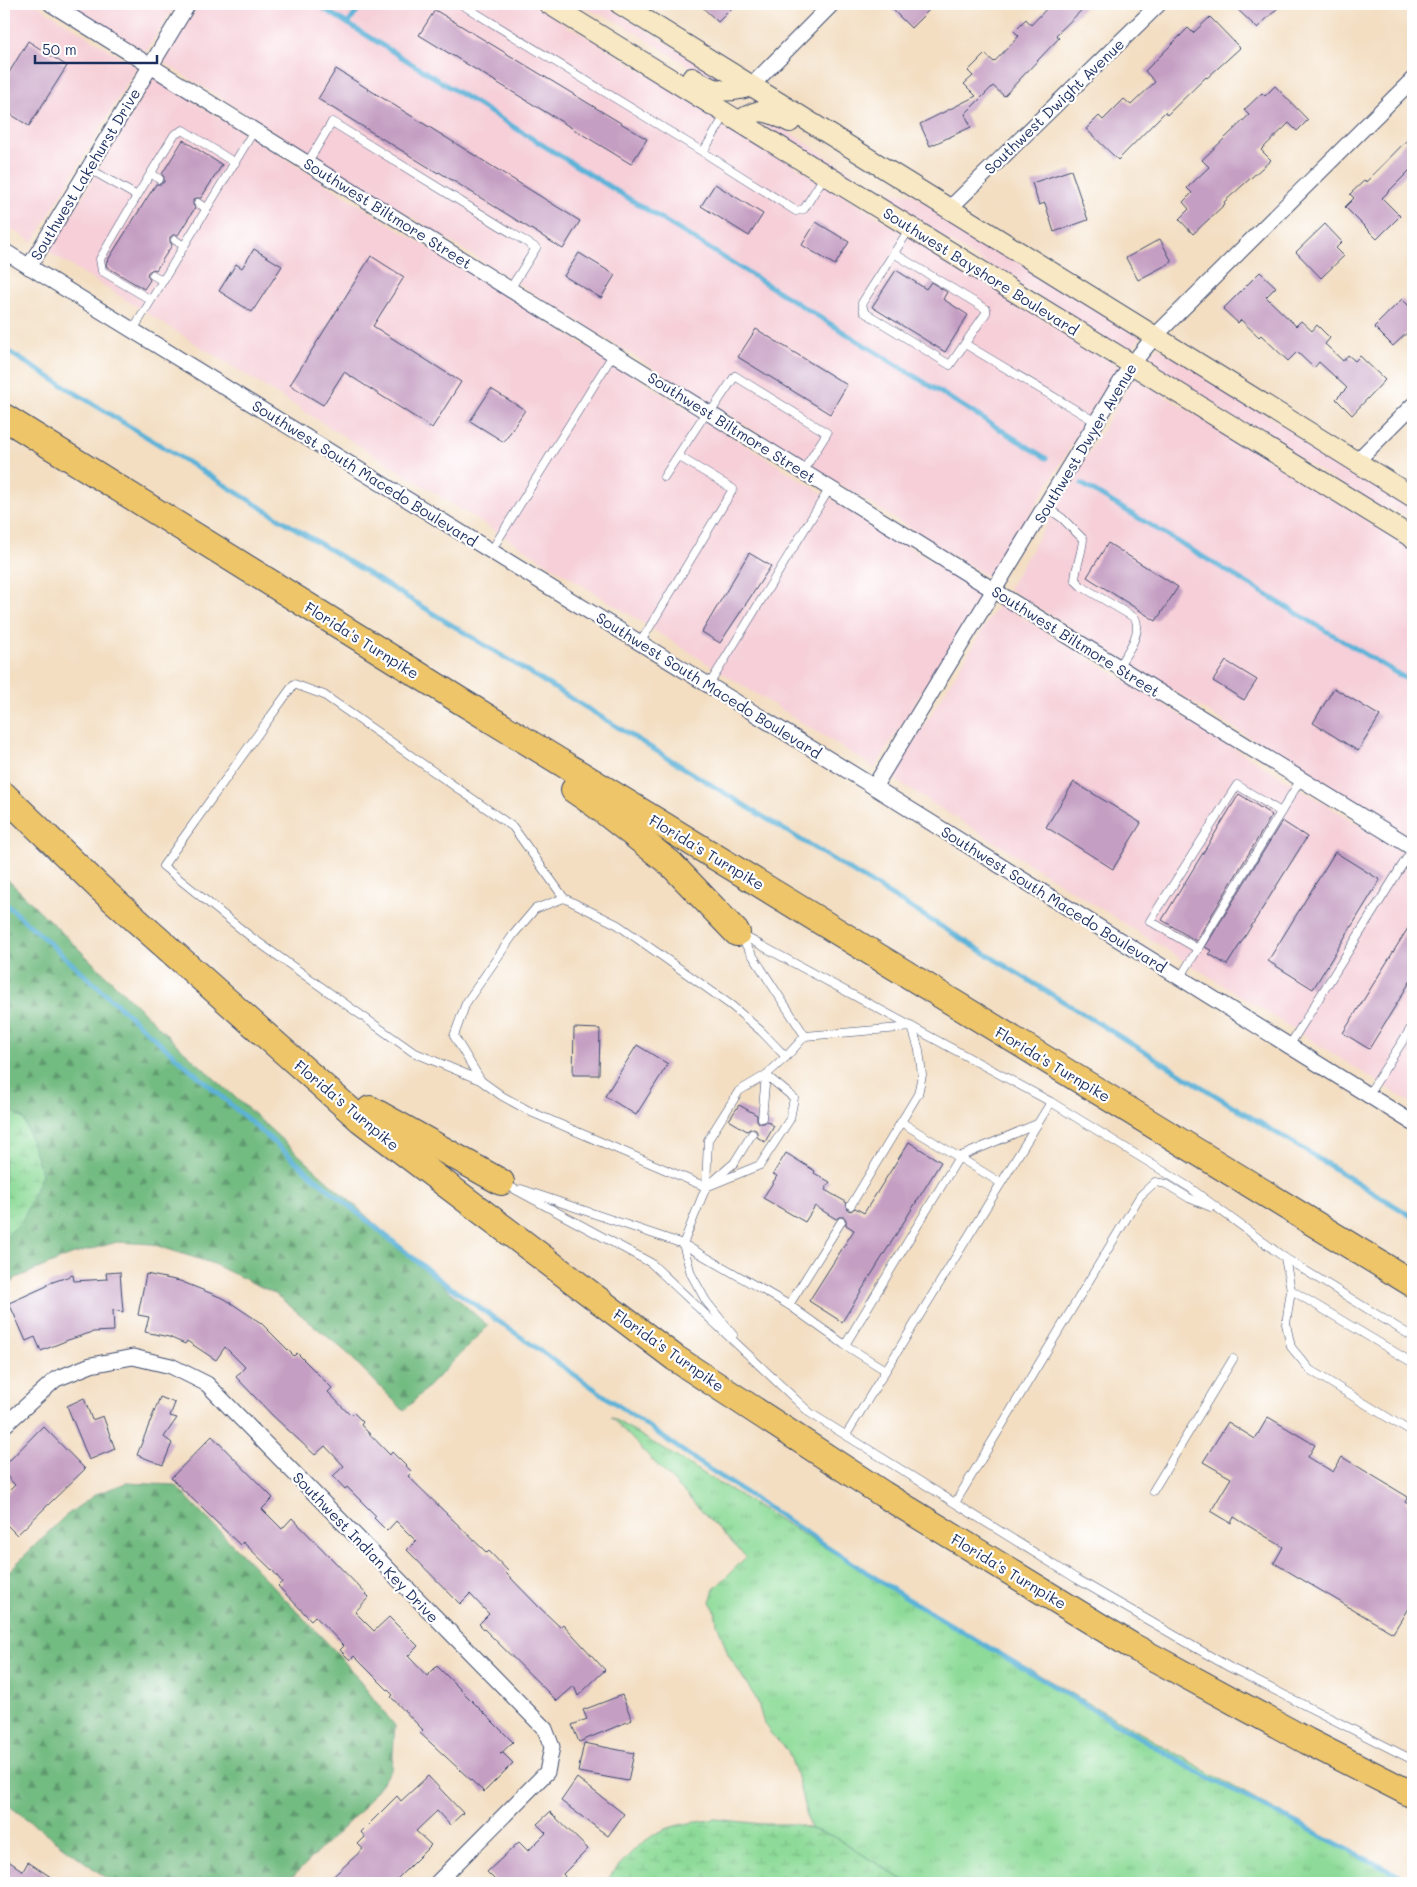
<svg xmlns="http://www.w3.org/2000/svg" width="1417" height="1887" font-family="Mali,sans-serif">
<style>
.built{fill:#f6cfd8}
.grass{fill:url(#grass-tufts);stroke:#54857c}
.forest{fill:url(#forest-firs);stroke:#467570}
.wetland{fill:url(#wetland-marsh);stroke:#54857c}
.lines{fill:none;stroke-linecap:round;stroke-linejoin:round}
.stream{stroke:#5bb2d8;stroke-width:5}
.building{fill:#c59fc3}
.lane-casing{stroke:#3b496d;stroke-width:9}
.street-casing{stroke:#3b496d;stroke-width:17}
.secondary-casing{stroke:#3b496d;stroke-width:22}
.highway-casing{stroke:#3b496d;stroke-width:28}
.lane{stroke:#fff;stroke-width:8}
.street{stroke:#fff;stroke-width:15}
.secondary{stroke:#f8e8c3;stroke-width:20}
.highway{stroke:#eec569;stroke-width:26}
.labels{text-anchor:middle;dominant-baseline:central;stroke-width:4.5;stroke-linejoin:round;paint-order:stroke}
.street-label{font-size:15px;fill:#1b2f5e;stroke:#fff}
</style>
<defs>
<pattern id="grass-tufts" width="24" height="20" patternUnits="userSpaceOnUse" patternTransform="scale(1.25)"><rect width="24" height="20" fill="#8edb99"/><path d="M3 7l-1-3M5 7V3M7 7l1-3M15 17l-1-3M17 17v-4M19 17l1-3" fill="none" stroke="#7abc86"/></pattern>
<pattern id="forest-firs" width="22" height="20" patternUnits="userSpaceOnUse" patternTransform="scale(1.25)"><rect width="22" height="20" fill="#72bb81"/><path d="M5 1l3.5 6h-7zM16 11l3.5 6h-7z" fill="#5d986d"/></pattern>
<pattern id="wetland-marsh" width="20" height="14" patternUnits="userSpaceOnUse" patternTransform="scale(1.25)"><rect width="20" height="14" fill="#8edb99"/><path d="M1 5h8M5 5V1M11 12h8M15 12V8" fill="none" stroke="#7abc86"/></pattern>
</defs>
<rect width="100%" height="100%" fill="#fff"/>
<filter id="ink" filterUnits="userSpaceOnUse"><feTurbulence type="fractalNoise" baseFrequency=".02" numOctaves="2"/><feDisplacementMap in="SourceGraphic" scale="10" xChannelSelector="R" yChannelSelector="G"/><feConvolveMatrix kernelMatrix="1 2 1 2 8 2 1 2 1" color-interpolation-filters="sRGB"/></filter>
<filter id="wash" filterUnits="userSpaceOnUse"><feTurbulence type="fractalNoise" baseFrequency=".0096" numOctaves="4" result="noise"/><feDisplacementMap in="SourceGraphic" scale="20" xChannelSelector="R" yChannelSelector="G"/><feGaussianBlur stdDeviation="1.12" result="paint"/><feColorMatrix in="noise" values="0 0 0 0 0 0 0 0 0 0 0 0 0 0 0 0 0 1.4 0 .05"/><feComposite in="paint" operator="in"/></filter>
<g filter="url(#wash)">
<rect width="100%" height="100%" fill="#f3dec2"/>
<g class="built">
<path d="M 4,4 L 35,4 L 137,67 L 33,242 L 4,224 Z"/>
<path d="M 68,4 L 176,4 L 146,52 Z"/>
<path d="M 199,4 L 533,4 L 566,24 L 568,29 L 573,28 L 734,127 L 739,133 L 741,132 L 1119,367 L 991,579 L 163,62 Z"/>
<path d="M 566,4 L 604,4 L 729,82 L 707,77 L 613,19 L 586,9 L 575,9 Z"/>
<path d="M 154,77 L 983,593 L 875,768 L 49,252 Z"/>
<path d="M 765,120 L 786,130 L 882,192 L 912,194 L 1141,337 L 1128,353 L 757,121 Z"/>
<path d="M 1157,347 L 1351,468 L 1357,474 L 1358,473 L 1413,507 L 1413,518 L 1392,509 L 1380,508 L 1144,363 Z"/>
<path d="M 1134,377 L 1369,521 L 1370,525 L 1376,525 L 1413,549 L 1413,838 L 1008,589 Z"/>
<path d="M 999,603 L 1413,858 L 1413,1104 L 892,778 Z"/>
</g>
<path class="grass" d="M 611,1417 L 934,1614 L 1229,1784 L 1409,1883 L 908,1883 L 833,1836 L 810,1829 L 796,1773 L 788,1751 L 772,1735 L 764,1724 L 757,1700 L 728,1654 L 717,1623 L 715,1610 L 710,1602 L 714,1589 L 746,1557 Z"/>
<g class="forest">
<path d="M 4,876 L 174,1042 L 488,1326 L 404,1411 L 345,1351 L 274,1293 L 211,1263 L 152,1244 L 117,1242 L 71,1255 L 16,1278 L 4,1290 L 4,1239 L 22,1221 L 24,1120 L 4,1105 Z"/>
<path d="M 126,1483 L 175,1485 L 340,1656 L 395,1726 L 392,1769 L 360,1811 L 286,1883 L 113,1883 L 4,1802 L 4,1576 L 64,1517 L 96,1494 Z"/>
</g>
<g class="wetland">
<path d="M 4,1105 L 24,1120 L 42,1174 L 22,1221 L 4,1239 Z"/>
<path d="M 716,1819 L 762,1824 L 794,1824 L 833,1836 L 908,1883 L 605,1883 C 620,1863 641,1839 666,1829 C 681,1823 700,1822 716,1819 Z"/>
</g>
<g class="lines">
<g class="stream">
<path d="M 316,4 L 1046,458"/>
<path d="M 348,24 L 362,4"/>
<path d="M 4,349 L 1413,1217"/>
<path d="M 1082,484 L 1413,683"/>
<path d="M 4,902 L 152,1036 L 315,1178 L 440,1280 L 697,1461 L 903,1596 L 1196,1771 L 1413,1883"/>
</g>
</g>
<g id="blocks">
<g class="building">
<path d="M 699,4 L 736,4 L 718,22 Z"/>
<path d="M 887,4 L 935,4 L 911,28 Z"/>
<path d="M 1051,4 L 1088,4 L 1056,35 L 1059,38 L 1004,96 L 993,86 L 965,114 L 971,127 L 930,146 L 920,124 L 976,96 L 964,84 L 973,76 L 968,71 L 985,54 L 994,62 L 1019,36 L 1014,31 L 1026,19 L 1031,25 Z"/>
<path d="M 1232,4 L 1282,4 L 1257,28 Z"/>
<path d="M 435,10 L 647,139 L 631,164 L 419,35 Z"/>
<path d="M 1210,17 L 1240,48 L 1207,78 L 1206,77 L 1167,115 L 1165,112 L 1118,160 L 1086,129 L 1099,116 L 1103,120 L 1124,99 L 1131,105 L 1155,82 L 1145,71 L 1188,28 L 1193,33 Z"/>
<path d="M 28,41 L 67,66 L 29,126 L 4,110 L 4,81 Z"/>
<path d="M 336,69 L 580,221 L 563,249 L 439,172 L 438,173 L 318,99 Z"/>
<path d="M 1275,86 L 1308,120 L 1297,131 L 1289,123 L 1261,150 L 1271,160 L 1224,202 L 1225,204 L 1193,234 L 1179,219 L 1189,209 L 1183,202 L 1192,193 L 1187,188 L 1209,167 L 1202,160 L 1249,115 L 1244,110 L 1262,93 L 1265,96 Z"/>
<path d="M 1413,134 L 1413,167 L 1382,198 L 1400,216 L 1377,239 L 1345,207 L 1354,198 L 1350,194 L 1365,180 L 1366,182 Z"/>
<path d="M 183,140 L 222,165 L 201,198 L 196,198 L 193,200 L 193,205 L 195,208 L 178,235 L 173,235 L 170,237 L 170,242 L 172,245 L 156,270 L 153,269 L 148,272 L 147,275 L 150,280 L 144,289 L 107,267 L 106,263 L 156,184 L 161,184 L 164,182 L 164,177 L 162,174 Z"/>
<path d="M 1071,170 L 1088,220 L 1054,232 L 1045,203 L 1039,205 L 1032,183 Z"/>
<path d="M 715,184 L 763,214 L 749,236 L 701,206 Z"/>
<path d="M 816,222 L 849,242 L 835,265 L 802,245 Z"/>
<path d="M 1325,224 L 1342,242 L 1336,248 L 1344,256 L 1321,278 L 1296,252 Z"/>
<path d="M 1160,239 L 1172,262 L 1138,280 L 1126,258 Z"/>
<path d="M 254,249 L 282,266 L 252,312 L 219,291 L 236,264 L 242,268 Z"/>
<path d="M 579,253 L 615,275 L 601,298 L 564,276 Z"/>
<path d="M 371,256 L 404,277 L 373,326 L 461,382 L 432,428 L 344,372 L 323,405 L 290,385 Z"/>
<path d="M 896,270 L 926,289 L 931,282 L 947,292 L 943,299 L 968,315 L 945,352 L 872,307 Z"/>
<path d="M 1260,272 L 1276,287 L 1266,297 L 1296,326 L 1301,321 L 1312,331 L 1317,325 L 1330,338 L 1325,344 L 1343,361 L 1348,355 L 1355,361 L 1360,356 L 1385,380 L 1352,415 L 1336,399 L 1347,388 L 1319,362 L 1314,368 L 1297,352 L 1288,361 L 1261,335 L 1259,337 L 1241,320 L 1238,323 L 1223,309 Z"/>
<path d="M 1402,299 L 1413,310 L 1413,327 L 1393,346 L 1374,327 Z"/>
<path d="M 756,329 L 847,385 L 830,414 L 738,357 Z"/>
<path d="M 491,389 L 525,410 L 504,442 L 470,421 Z"/>
<path d="M 1108,543 L 1178,587 L 1156,621 L 1087,577 Z"/>
<path d="M 749,553 L 771,566 L 720,643 L 702,632 Z"/>
<path d="M 1226,661 L 1257,680 L 1244,700 L 1213,681 Z"/>
<path d="M 1334,688 L 1380,716 L 1358,751 L 1313,723 Z"/>
<path d="M 1074,782 L 1141,823 L 1113,869 L 1046,827 Z"/>
<path d="M 1239,794 L 1272,815 L 1196,941 L 1162,920 Z"/>
<path d="M 1282,821 L 1307,837 L 1227,965 L 1209,954 L 1212,951 L 1205,947 Z"/>
<path d="M 1335,852 L 1380,880 L 1313,989 L 1268,961 Z"/>
<path d="M 1413,920 L 1413,977 L 1369,1049 L 1343,1033 Z"/>
<path d="M 574,1028 L 600,1029 L 599,1075 L 573,1075 Z"/>
<path d="M 637,1045 L 668,1064 L 636,1115 L 605,1096 Z"/>
<path d="M 739,1105 L 757,1115 L 757,1120 L 759,1123 L 764,1123 L 767,1121 L 774,1126 L 765,1142 L 757,1137 L 757,1132 L 755,1129 L 750,1129 L 747,1131 L 729,1120 Z"/>
<path d="M 909,1142 L 941,1162 L 842,1322 L 809,1301 L 854,1230 L 846,1225 L 846,1220 L 844,1217 L 839,1217 L 836,1219 L 815,1206 L 805,1222 L 763,1198 L 777,1176 L 773,1174 L 786,1153 L 815,1171 L 814,1173 L 830,1182 L 825,1190 L 846,1202 L 848,1210 L 851,1211 L 855,1208 L 864,1213 Z"/>
<path d="M 120,1272 L 123,1312 L 113,1310 L 114,1331 L 93,1332 L 68,1340 L 41,1351 L 35,1337 L 26,1341 L 9,1303 L 47,1286 L 47,1284 L 73,1275 L 74,1281 L 107,1279 L 106,1273 Z"/>
<path d="M 146,1274 L 180,1281 L 225,1299 L 261,1323 L 294,1356 L 297,1353 L 332,1388 L 328,1392 L 351,1416 L 354,1413 L 363,1422 L 361,1425 L 390,1455 L 392,1452 L 412,1472 L 408,1476 L 487,1553 L 489,1551 L 508,1571 L 506,1573 L 537,1605 L 560,1627 L 563,1624 L 605,1670 L 578,1696 L 574,1686 L 557,1701 L 479,1624 L 489,1614 L 470,1594 L 460,1604 L 407,1550 L 416,1541 L 396,1521 L 387,1531 L 374,1518 L 376,1516 L 347,1487 L 345,1489 L 333,1476 L 344,1466 L 325,1446 L 315,1455 L 272,1415 L 236,1377 L 245,1367 L 225,1347 L 216,1360 L 187,1341 L 185,1344 L 169,1337 L 145,1332 L 149,1317 L 138,1315 Z"/>
<path d="M 160,1397 L 175,1403 L 170,1416 L 177,1418 L 164,1437 L 172,1443 L 163,1465 L 137,1455 Z"/>
<path d="M 84,1398 L 92,1420 L 103,1416 L 115,1449 L 89,1460 L 67,1406 Z"/>
<path d="M 1268,1417 L 1315,1445 L 1308,1457 L 1333,1472 L 1342,1457 L 1408,1497 L 1405,1502 L 1413,1507 L 1413,1600 L 1393,1633 L 1274,1563 L 1283,1547 L 1234,1517 L 1231,1523 L 1211,1511 L 1231,1478 L 1203,1462 L 1228,1422 L 1255,1439 Z"/>
<path d="M 43,1426 L 85,1469 L 17,1535 L 4,1522 L 4,1496 L 15,1485 L 4,1473 L 4,1466 Z"/>
<path d="M 212,1436 L 273,1498 L 262,1509 L 282,1529 L 292,1518 L 369,1597 L 355,1612 L 374,1631 L 389,1617 L 418,1646 L 408,1656 L 427,1676 L 437,1666 L 513,1742 L 500,1754 L 503,1753 L 513,1763 L 484,1792 L 420,1733 L 423,1730 L 391,1697 L 393,1695 L 354,1656 L 350,1660 L 340,1650 L 344,1646 L 315,1616 L 311,1620 L 278,1586 L 282,1582 L 273,1571 L 243,1542 L 240,1545 L 171,1478 Z"/>
<path d="M 622,1695 L 632,1720 L 579,1742 L 572,1725 L 587,1719 L 583,1710 Z"/>
<path d="M 584,1743 L 634,1753 L 628,1781 L 578,1772 Z"/>
<path d="M 428,1776 L 463,1813 L 450,1825 L 437,1811 L 416,1831 L 431,1845 L 393,1883 L 326,1883 L 363,1849 L 358,1844 L 365,1837 L 361,1832 L 397,1796 L 401,1801 Z"/>
<path d="M 577,1778 L 624,1814 L 608,1836 L 561,1801 Z"/>
<path d="M 550,1812 L 588,1849 L 563,1874 L 565,1877 L 559,1883 L 498,1883 L 487,1872 L 519,1842 L 528,1851 L 546,1833 L 537,1824 Z"/>
<path d="M 4,1858 L 23,1871 L 28,1862 L 60,1883 L 4,1883 Z"/>
</g>
</g>
</g>
<g filter="url(#ink)">
<use href="#blocks" fill-opacity="0" stroke="#3b496d" stroke-width="1"/>
<g class="lines">
<defs>
<g id="lane">
<path d="M 461,4 L 703,152 L 726,114"/>
<path d="M 703,152 L 796,211 L 804,209 L 825,175"/>
<path d="M 308,162 L 332,122 L 536,248 L 510,289"/>
<path d="M 88,168 L 137,196 L 174,135 L 183,130 L 235,163"/>
<path d="M 151,173 L 159,179"/>
<path d="M 137,196 L 100,259 L 102,271 L 151,300"/>
<path d="M 198,203 L 207,209"/>
<path d="M 175,240 L 184,246"/>
<path d="M 895,254 L 986,309 L 986,313 L 950,365 L 864,312 L 862,303 L 910,228"/>
<path d="M 153,275 L 163,281"/>
<path d="M 133,330 L 255,129"/>
<path d="M 965,344 L 1096,422"/>
<path d="M 710,413 L 735,376 L 827,433 L 803,471"/>
<path d="M 664,477 L 707,411"/>
<path d="M 1046,507 L 1062,518 L 1083,539 C 1082,554 1076,565 1075,580 L 1081,586 L 1135,618 C 1143,633 1126,654 1118,667"/>
<path d="M 491,551 L 614,353"/>
<path d="M 640,643 L 733,489 L 678,456"/>
<path d="M 709,685 L 830,488"/>
<path d="M 564,898 L 513,827 L 324,695 L 294,684 L 163,866 L 251,937 L 413,1052 L 480,1080 L 502,1096 L 531,1112 L 706,1187 L 760,1165 L 790,1119 L 794,1098 L 766,1075"/>
<path d="M 740,934 L 1051,1102 L 1189,1187 L 1285,1258 L 1413,1337"/>
<path d="M 740,936 L 805,1036"/>
<path d="M 1198,949 L 1150,921 L 1237,785 L 1281,812"/>
<path d="M 1180,978 L 1301,779"/>
<path d="M 1289,1046 L 1413,848"/>
<path d="M 480,1079 L 454,1036 L 466,1003 L 513,935 L 535,909 L 564,898 L 618,925 L 669,961 L 732,1006 L 761,1031 L 786,1057"/>
<path d="M 1368,1095 L 1413,1025"/>
<path d="M 762,1118 L 766,1075"/>
<path d="M 901,1122 L 1001,1183"/>
<path d="M 711,1183 L 734,1163 L 752,1134"/>
<path d="M 505,1184 L 651,1263 L 810,1413 L 1077,1579 L 1229,1667 L 1413,1760"/>
<path d="M 521,1189 L 683,1244 L 789,1305 L 845,1345 L 885,1370"/>
<path d="M 1285,1258 L 1291,1290 L 1286,1324 L 1291,1347 L 1310,1370 L 1413,1433"/>
<path d="M 1291,1290 L 1413,1363"/>
<path d="M 789,1305 L 841,1222"/>
<path d="M 733,1335 L 706,1301 L 691,1274 L 683,1244 L 706,1187 L 708,1140 L 739,1091 L 766,1075 L 786,1057 L 805,1036 L 912,1027 L 919,1050 L 922,1075 L 918,1094 L 851,1205"/>
<path d="M 845,1345 L 959,1157 L 1037,1124"/>
<path d="M 846,1435 L 1051,1102"/>
<path d="M 1153,1491 L 1233,1359"/>
<path d="M 955,1503 L 1140,1196 L 1155,1182 L 1166,1184 L 1189,1198 L 1211,1207"/>
</g>
<g id="street">
<path d="M 51,4 L 995,591 L 1413,848"/>
<path d="M 751,86 L 832,4"/>
<path d="M 950,208 L 1159,4"/>
<path d="M 4,251 L 874,787 L 1413,1123"/>
<path d="M 29,267 L 188,4"/>
<path d="M 1356,462 L 1413,405"/>
<path d="M 874,787 L 1131,365 L 1155,336 L 1413,79"/>
<path d="M 4,1426 L 56,1379 L 91,1365 L 133,1357 L 171,1366 L 207,1384 L 545,1729 L 552,1747 L 547,1772 L 437,1883"/>
</g>
<g id="secondary">
<path d="M 549,4 L 1413,538"/>
<path d="M 620,4 L 1413,497"/>
<path d="M 692,78 C 715,92 726,94 751,86"/>
<path d="M 740,121 C 760,105 769,112 790,122"/>
</g>
<g id="highway">
<path d="M 4,417 L 459,700 L 1413,1284"/>
<path d="M 574,790 L 596,805 L 671,864 L 737,933"/>
<path d="M 4,795 L 99,887 L 361,1120 L 675,1358 L 883,1494 L 1132,1646 L 1307,1741 L 1413,1795"/>
<path d="M 370,1109 L 501,1182"/>
</g>
</defs>
<use href="#lane" class="lane-casing"/>
<use href="#street" class="street-casing"/>
<use href="#secondary" class="secondary-casing"/>
<use href="#highway" class="highway-casing"/>
<use href="#lane" class="lane"/>
<use href="#street" class="street"/>
<use href="#secondary" class="secondary"/>
<use href="#highway" class="highway"/>
</g>
</g>
<g class="labels">
<g class="street-label">
<text transform="translate(1054 106) rotate(-44)">Southwest Dwight Avenue</text>
<text transform="translate(85 174) rotate(-59)">Southwest Lakehurst Drive</text>
<text transform="translate(388 213) rotate(32)">Southwest Biltmore Street</text>
<text transform="translate(981 271) rotate(32)">Southwest Bayshore Boulevard</text>
<text transform="translate(732 427) rotate(32)">Southwest Biltmore Street</text>
<text transform="translate(1085 443) rotate(-59)">Southwest Dwyer Avenue</text>
<text transform="translate(365 473) rotate(32)">Southwest South Macedo Boulevard</text>
<text transform="translate(362 640) rotate(32)">Florida's Turnpike</text>
<text transform="translate(1076 641) rotate(32)">Southwest Biltmore Street</text>
<text transform="translate(709 685) rotate(32)">Southwest South Macedo Boulevard</text>
<text transform="translate(707 852) rotate(31)">Florida's Turnpike</text>
<text transform="translate(1054 899) rotate(32)">Southwest South Macedo Boulevard</text>
<text transform="translate(1053 1064) rotate(31)">Florida's Turnpike</text>
<text transform="translate(347 1105) rotate(40)">Florida's Turnpike</text>
<text transform="translate(669 1350) rotate(35)">Florida's Turnpike</text>
<text transform="translate(366 1547) rotate(46)">Southwest Indian Key Drive</text>
<text transform="translate(1009 1571) rotate(31)">Florida's Turnpike</text>
</g>
</g>
<rect width="1417" height="1887" fill="none" stroke="#fff" stroke-width="20"/>
<path d="M35 55v8h122v-8" fill="none" stroke="#1b2f5e" stroke-width="2.5"/>
<text x="42" y="55" font-size="15" fill="#1b2f5e" stroke="#ffffff" stroke-width="4" paint-order="stroke">50 m</text>
</svg>
